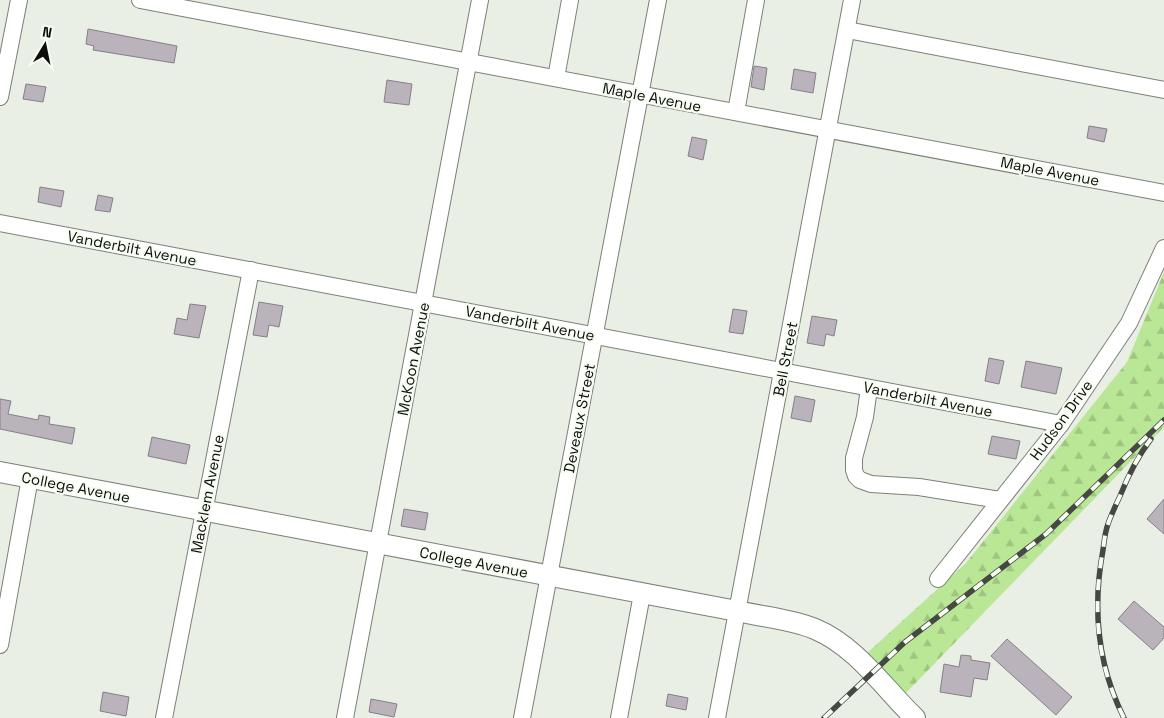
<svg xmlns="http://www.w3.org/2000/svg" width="1164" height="718" font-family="'Space Grotesk',sans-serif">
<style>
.forest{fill:url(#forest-firs)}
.building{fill:#bab3bc;stroke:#857f87}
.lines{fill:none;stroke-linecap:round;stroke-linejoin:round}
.minor-casing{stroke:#7b8077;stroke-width:18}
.major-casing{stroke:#7b8077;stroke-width:22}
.minor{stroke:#fff;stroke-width:16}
.major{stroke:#fff;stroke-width:20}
.rail-casing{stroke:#454843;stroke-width:5.5}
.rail{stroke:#f7fdf3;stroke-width:4;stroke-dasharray:11;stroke-linecap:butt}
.labels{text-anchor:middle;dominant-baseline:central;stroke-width:4.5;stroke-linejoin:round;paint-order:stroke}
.street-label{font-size:15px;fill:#0c0e0b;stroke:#f7fdf3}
</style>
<defs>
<pattern id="forest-firs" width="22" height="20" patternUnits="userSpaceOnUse" patternTransform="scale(1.25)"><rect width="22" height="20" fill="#bae796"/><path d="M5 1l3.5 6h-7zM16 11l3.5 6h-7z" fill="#9fc580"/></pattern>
</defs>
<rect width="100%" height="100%" fill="#e9efe5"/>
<path class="forest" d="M 1164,272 L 1164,427 L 905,694 L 866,654 L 966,563 L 1127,362 Z"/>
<g class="building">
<path d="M 88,29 L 177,46 L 174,63 L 93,50 L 94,46 L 86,44 Z"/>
<path d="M 754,66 L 767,68 L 764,90 L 751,87 Z"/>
<path d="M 794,69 L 816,73 L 813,93 L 791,89 Z"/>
<path d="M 387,80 L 412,84 L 409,105 L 384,102 Z"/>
<path d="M 26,84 L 46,87 L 43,102 L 23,99 Z"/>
<path d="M 1089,126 L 1107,129 L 1104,142 L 1087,138 Z"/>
<path d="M 692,137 L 707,140 L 703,160 L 688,156 Z"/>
<path d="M 40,187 L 64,191 L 61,207 L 38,202 Z"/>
<path d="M 98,195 L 113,198 L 110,212 L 95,210 Z"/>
<path d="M 259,302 L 283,306 L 279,327 L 269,325 L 267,337 L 253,335 Z"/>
<path d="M 190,304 L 206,306 L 199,338 L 174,334 L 177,318 L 187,320 Z"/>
<path d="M 733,309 L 747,311 L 743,334 L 729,332 Z"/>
<path d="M 812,316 L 837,320 L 834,336 L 826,334 L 824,346 L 807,343 Z"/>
<path d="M 989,358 L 1004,361 L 999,384 L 985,381 Z"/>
<path d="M 1026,361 L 1062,368 L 1056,394 L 1021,387 Z"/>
<path d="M 795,396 L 815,400 L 811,422 L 791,418 Z"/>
<path d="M 0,399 L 11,401 L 8,414 L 38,420 L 39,415 L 50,417 L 49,424 L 75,428 L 72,444 L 0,429 Z"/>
<path d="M 992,436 L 1020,441 L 1016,459 L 988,454 Z"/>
<path d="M 152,437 L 190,445 L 186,464 L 148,456 Z"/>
<path d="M 1164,499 L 1164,534 L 1147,519 Z"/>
<path d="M 404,509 L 428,513 L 425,530 L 401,526 Z"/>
<path d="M 1134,601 L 1164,627 L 1164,638 L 1153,650 L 1118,619 Z"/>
<path d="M 1007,639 L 1072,697 L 1056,715 L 991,656 Z"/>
<path d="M 961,655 L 971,656 L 971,660 L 990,663 L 987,680 L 974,678 L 971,697 L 940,692 L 944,664 L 959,667 Z"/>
<path d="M 103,692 L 129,697 L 126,716 L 100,711 Z"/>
<path d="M 668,694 L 688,698 L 686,710 L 666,706 Z"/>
<path d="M 371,699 L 397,704 L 394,717 L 369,712 Z"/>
</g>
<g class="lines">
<defs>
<g id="minor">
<path d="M 140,0 L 1164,193"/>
<path d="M 847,30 L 1164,90"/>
<path d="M 556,78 L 570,0"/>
<path d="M 0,97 L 19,0"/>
<path d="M 736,112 L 756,0"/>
<path d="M 0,223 L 1061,424"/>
<path d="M 869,388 L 865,417 L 854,458 L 854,470 L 856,476 L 860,480 L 871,484 L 919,487 L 1000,500"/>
<path d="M 938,579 L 1061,424 L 1129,323 L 1164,248"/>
<path d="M 0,645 L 30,478"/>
<path d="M 164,718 L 251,270"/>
<path d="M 345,718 L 480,0"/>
<path d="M 522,718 L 658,0"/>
<path d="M 619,718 L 642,594"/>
<path d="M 717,718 L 852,0"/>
</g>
<path id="major" d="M 0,472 L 737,611 C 763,617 791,619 815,629 C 856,646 884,688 915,718"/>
</defs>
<use href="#minor" class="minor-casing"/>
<use href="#major" class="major-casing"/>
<use href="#minor" class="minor"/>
<use href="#major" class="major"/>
<defs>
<g id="rail">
<path d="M 824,718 L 905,642 L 1046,534 L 1164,420"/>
<path d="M 1124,718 C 1097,664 1092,609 1103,550 C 1104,542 1105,532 1108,524 C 1111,515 1116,505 1120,496 C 1128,476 1138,456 1151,439"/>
</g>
</defs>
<use href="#rail" class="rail-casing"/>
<use href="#rail" class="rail"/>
</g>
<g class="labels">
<g class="street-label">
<text transform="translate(652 97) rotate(11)">Maple Avenue</text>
<text transform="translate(1050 171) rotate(11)">Maple Avenue</text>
<text transform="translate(132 248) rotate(11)">Vanderbilt Avenue</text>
<text transform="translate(530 323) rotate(11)">Vanderbilt Avenue</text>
<text transform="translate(413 359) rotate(-79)">McKoon Avenue</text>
<text transform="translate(785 359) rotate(-79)">Bell Street</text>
<text transform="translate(928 399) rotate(11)">Vanderbilt Avenue</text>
<text transform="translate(579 418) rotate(-79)">Deveaux Street</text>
<text transform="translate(1061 420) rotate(-54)">Hudson Drive</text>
<text transform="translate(76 487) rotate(11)">College Avenue</text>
<text transform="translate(207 494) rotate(-79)">Macklem Avenue</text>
<text transform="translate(474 562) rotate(11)">College Avenue</text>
</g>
</g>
<g transform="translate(45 45) rotate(10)" stroke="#f7fdf3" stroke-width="4" paint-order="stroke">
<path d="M0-4L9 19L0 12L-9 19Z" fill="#0c0e0b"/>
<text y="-8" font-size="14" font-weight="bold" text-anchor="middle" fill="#0c0e0b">N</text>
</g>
</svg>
